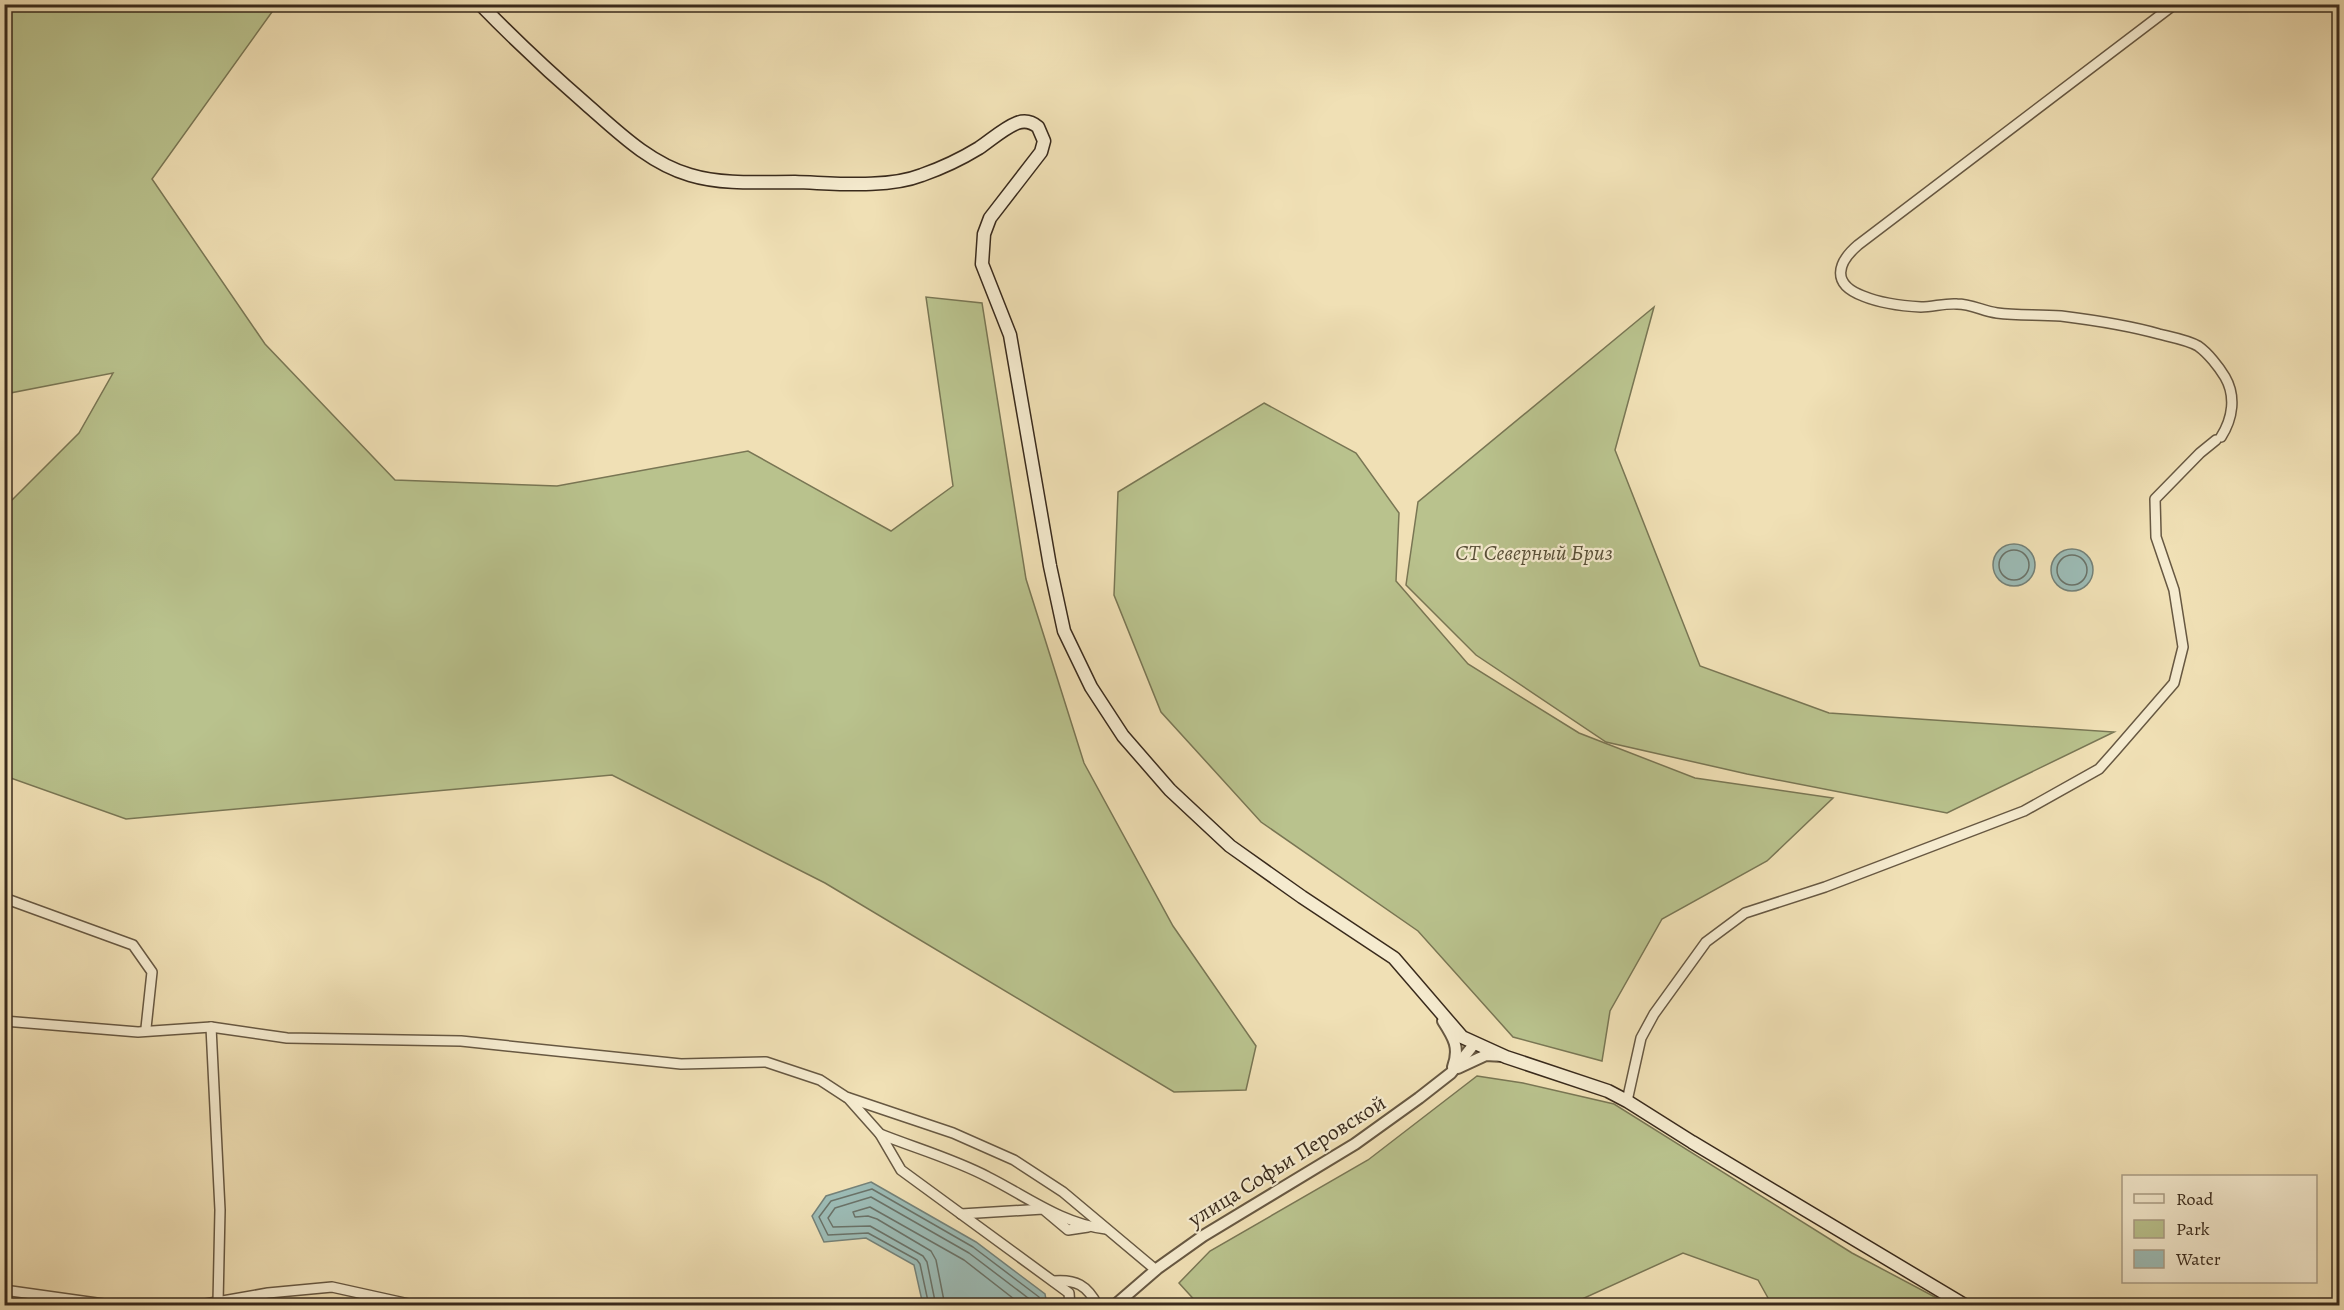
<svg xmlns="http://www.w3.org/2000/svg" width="2344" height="1310" font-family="Alegreya,serif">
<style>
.green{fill:#b9c28d;stroke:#797654;stroke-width:1.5}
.water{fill:#9cbbb5;stroke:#748178;stroke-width:1.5}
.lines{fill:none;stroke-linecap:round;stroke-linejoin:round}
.shore{stroke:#6a7268;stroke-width:1.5}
.minor-casing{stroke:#675842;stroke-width:12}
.tertiary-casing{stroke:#675842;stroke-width:14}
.secondary-casing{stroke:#392a1c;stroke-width:15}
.minor{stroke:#f5ebcf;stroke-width:9}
.tertiary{stroke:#f5ebcf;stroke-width:10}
.secondary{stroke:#f5ebcf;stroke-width:12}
.labels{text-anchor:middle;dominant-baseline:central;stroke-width:4.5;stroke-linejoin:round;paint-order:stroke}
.park-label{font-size:22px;font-style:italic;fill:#595038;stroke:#f5ebcf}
.street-label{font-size:22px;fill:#392a1c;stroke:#f5ebcf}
</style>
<rect width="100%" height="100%" fill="#f0e0b5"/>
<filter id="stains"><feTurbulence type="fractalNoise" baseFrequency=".00333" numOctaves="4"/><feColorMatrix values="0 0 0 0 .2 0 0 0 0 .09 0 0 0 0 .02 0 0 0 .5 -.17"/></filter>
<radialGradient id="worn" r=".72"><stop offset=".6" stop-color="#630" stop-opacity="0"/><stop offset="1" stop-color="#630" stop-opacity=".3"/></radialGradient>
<g class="green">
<path d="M 5,4 L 277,5 L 152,179 L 265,344 L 395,480 L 557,486 L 748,451 L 891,531 L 953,486 L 926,297 L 982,303 L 1026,579 L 1084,763 L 1173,926 L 1256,1046 L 1246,1090 L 1174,1092 L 825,883 L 612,775 L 126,819 L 5,776 L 5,507 L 79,433 L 113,373 L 5,394 Z"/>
<path d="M 1654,307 L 1615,450 L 1700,666 L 1829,713 L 2114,732 L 1947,813 L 1747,774 L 1606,742 L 1476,655 L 1406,585 L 1418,502 Z"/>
<path d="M 1264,403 L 1356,453 L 1399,513 L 1396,581 L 1468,664 L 1579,733 L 1695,778 L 1833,798 L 1767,861 L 1662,919 L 1610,1011 L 1602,1061 L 1513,1037 L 1418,931 L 1261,822 L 1161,712 L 1114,595 L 1118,492 Z"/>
<path d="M 1477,1076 L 1523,1083 L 1614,1104 L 1852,1253 L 1950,1305 L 1772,1305 L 1758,1280 L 1683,1253 L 1569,1305 L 1199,1305 L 1179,1283 L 1210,1251 L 1368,1160 Z"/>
</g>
<g class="water">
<circle cx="2014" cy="565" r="21"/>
<circle cx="2072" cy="570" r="21"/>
<path d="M 871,1182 L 976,1242 L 1045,1294 L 1047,1305 L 923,1305 L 914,1265 L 866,1238 L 824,1242 L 812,1216 L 826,1196 Z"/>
</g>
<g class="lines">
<g class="shore">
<circle cx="2014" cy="565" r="15"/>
<circle cx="2072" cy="570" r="15"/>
<path d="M 929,1306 L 920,1264 L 917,1260 L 868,1233 L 828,1235 L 819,1217 L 831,1201 L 872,1189 L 973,1247 L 1039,1297 L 1041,1306"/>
<path d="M 936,1306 L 927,1262 L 923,1256 L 870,1226 L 833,1227 L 828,1218 L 835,1208 L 871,1197 L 969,1253 L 1032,1301 L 1033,1306"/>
<path d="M 945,1306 L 936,1260 L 931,1251 L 877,1219 L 868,1216 L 855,1217 L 853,1212 L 870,1207 L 964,1260 L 1023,1306"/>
</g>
<defs>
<g id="minor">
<path d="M 2175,4 L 1858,245 C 1837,263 1831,284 1863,296 C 1880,303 1902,306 1921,307 C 1933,307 1945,303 1957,304 C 1971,304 1983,311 1997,313 C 2018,316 2039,314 2061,316 C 2093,320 2127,325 2159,334 C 2171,337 2188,340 2198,346 C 2208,353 2219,367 2225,377 C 2236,396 2233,418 2221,437"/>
<path d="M 4,898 L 133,945 L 152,972 L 146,1028"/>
<path d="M 4,1021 L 138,1032 L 211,1027 L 287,1038 L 461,1041 L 681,1064 L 766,1062 L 820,1080 L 846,1097 L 953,1133 L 1014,1160 L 1063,1192 L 1156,1270"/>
<path d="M 211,1027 L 220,1210 L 218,1303"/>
<path d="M 848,1098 L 880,1134 L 901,1170 L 1069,1293 L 1070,1306"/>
<path d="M 1627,1101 L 1641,1038 L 1654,1014 L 1706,942 L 1745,913 L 1825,887 L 2024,811 L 2099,769 L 2115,751 L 2174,683 L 2183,647 L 2174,590 L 2156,537 L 2155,499 L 2200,453 L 2216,440"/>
<path d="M 880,1134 C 915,1148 954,1159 988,1177 C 1026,1196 1062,1224 1106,1229"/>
<path d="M 961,1214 L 1043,1209 L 1068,1230 L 1088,1227"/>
<path d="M 1053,1281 C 1076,1279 1087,1285 1098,1306"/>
<path d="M 4,1290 L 118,1306"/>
<path d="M 194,1306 L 268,1293 L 332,1287 L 418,1306"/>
</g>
<g id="tertiary">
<path d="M 1443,1021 C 1454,1038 1460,1048 1453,1067"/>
<path d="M 1458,1068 L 1486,1055 L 1503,1056"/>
<path d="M 1114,1306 L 1158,1268 L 1203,1236 L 1355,1144 L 1419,1098 L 1451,1073 L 1475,1043"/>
</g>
<path id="secondary" d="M 480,4 C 514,39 549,72 586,104 C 618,132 649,163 690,175 C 723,185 761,182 795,182 C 833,183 886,189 922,175 C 942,168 961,159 979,148 C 991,140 1004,128 1017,123 C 1025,120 1032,122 1038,127 L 1044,141 L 1041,152 L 990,218 L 984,234 L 982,264 L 1010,335 L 1050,566 L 1064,631 L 1091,687 L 1123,736 L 1170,790 L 1230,846 L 1302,897 L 1394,958 L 1462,1037 L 1506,1057 L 1608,1091 L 1627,1101 L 1692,1142 L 1966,1306"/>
</defs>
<use href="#minor" class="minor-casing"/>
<use href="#tertiary" class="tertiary-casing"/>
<use href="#secondary" class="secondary-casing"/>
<use href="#minor" class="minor"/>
<use href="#tertiary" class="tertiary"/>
<use href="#secondary" class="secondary"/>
</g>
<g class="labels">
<g class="park-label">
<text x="1534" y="553">СТ Северный Бриз</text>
</g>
<g class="street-label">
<text transform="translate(1287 1161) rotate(-32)">улица Софьи Перовской</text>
</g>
</g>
<rect width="2344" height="1310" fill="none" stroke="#f0e0b5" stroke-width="24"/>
<rect x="6" y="6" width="2332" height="1298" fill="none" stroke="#392a1c" stroke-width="3"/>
<rect x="12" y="12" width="2320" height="1286" fill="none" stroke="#392a1c" stroke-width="1.5"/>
<rect x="2122" y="1175" width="195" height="108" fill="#f5ebcf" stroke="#aa9e87" stroke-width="1.5"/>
<rect x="2134" y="1194" width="30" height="9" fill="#f5ebcf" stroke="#aa9e87" stroke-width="1.5"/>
<text x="2176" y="1205" font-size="18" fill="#392a1c">Road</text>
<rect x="2134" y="1220" width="30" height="18" fill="#b9c28d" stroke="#aa9e87" stroke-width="1.5"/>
<text x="2176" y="1235" font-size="18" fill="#392a1c">Park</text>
<rect x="2134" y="1250" width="30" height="18" fill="#9cbbb5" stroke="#aa9e87" stroke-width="1.5"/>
<text x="2176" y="1265" font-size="18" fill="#392a1c">Water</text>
<rect width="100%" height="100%" filter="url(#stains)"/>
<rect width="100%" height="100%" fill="url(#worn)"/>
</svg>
